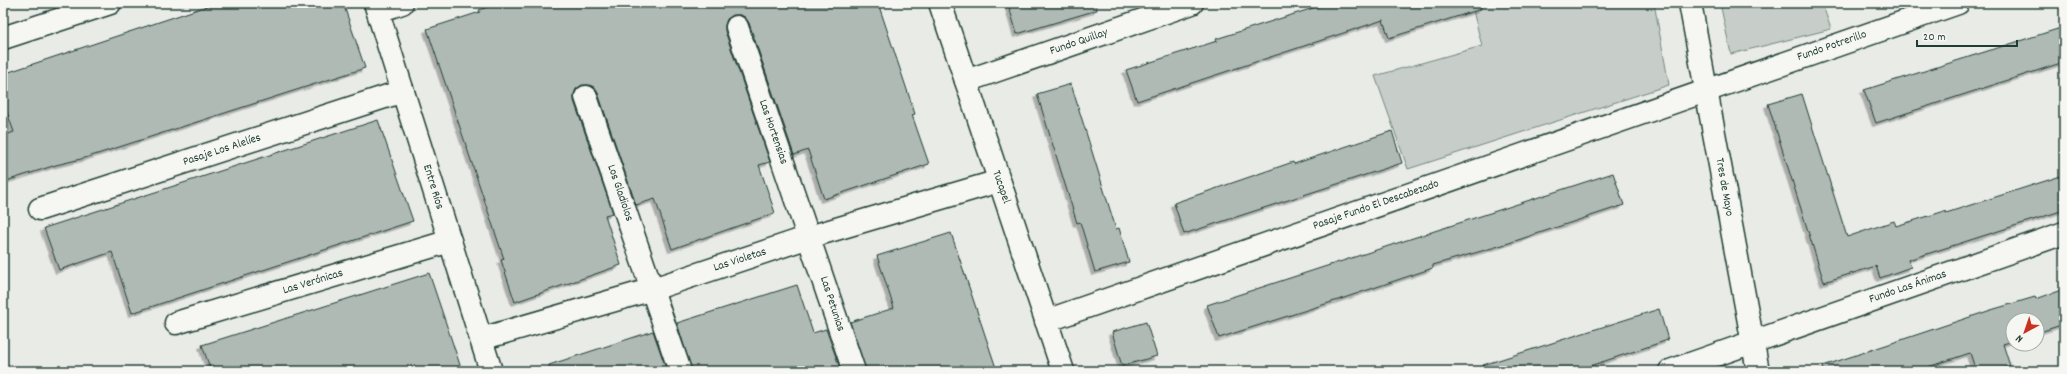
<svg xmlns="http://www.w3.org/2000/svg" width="2067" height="374" font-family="Dekko,sans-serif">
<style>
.green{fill:#c7cec9;stroke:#73867e}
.building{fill:#b0bab5;stroke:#1f3d34;filter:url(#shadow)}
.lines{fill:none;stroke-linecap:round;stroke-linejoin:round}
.minor-casing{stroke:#1f3d34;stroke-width:25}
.minor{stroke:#f6f6f2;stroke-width:22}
.labels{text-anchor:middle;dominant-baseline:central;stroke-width:3;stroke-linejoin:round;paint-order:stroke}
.street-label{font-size:12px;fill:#1f3d34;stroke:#f6f6f2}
</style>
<defs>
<filter id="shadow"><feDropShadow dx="-3.5" dy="3.5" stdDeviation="0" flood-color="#0004"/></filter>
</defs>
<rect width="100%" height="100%" fill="#e9ebe7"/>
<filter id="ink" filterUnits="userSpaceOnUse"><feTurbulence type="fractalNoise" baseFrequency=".025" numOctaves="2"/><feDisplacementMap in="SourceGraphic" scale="8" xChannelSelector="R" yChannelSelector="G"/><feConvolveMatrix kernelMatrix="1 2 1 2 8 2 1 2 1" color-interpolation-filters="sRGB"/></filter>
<g filter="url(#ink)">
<g class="green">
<path d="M 1471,3 L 1654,3 L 1669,85 L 1408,169 L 1375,76 L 1482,46 Z"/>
<path d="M 1720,3 L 1822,3 L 1831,29 L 1731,54 Z"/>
</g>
<g class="building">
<path d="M 216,3 L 343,3 L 365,68 L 85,158 L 56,165 L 3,182 L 3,136 L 14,132 L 3,101 L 3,74 Z"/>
<path d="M 499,3 L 878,3 L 915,114 L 912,115 L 929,164 L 824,199 L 808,150 L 794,155 L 749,23 L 745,17 L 740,15 L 733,15 L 727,19 L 725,25 L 725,31 L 770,162 L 759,165 L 775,213 L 672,249 L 655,199 L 636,205 L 598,93 L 594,87 L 589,85 L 582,85 L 576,89 L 574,94 L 574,101 L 613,213 L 605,215 L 621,265 L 515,302 L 501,260 L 504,259 L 427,29 L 480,12 L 479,10 Z"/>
<path d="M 1008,3 L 1096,3 L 1097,10 L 1017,34 Z"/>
<path d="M 1329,3 L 1480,3 L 1481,9 L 1389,38 L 1383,20 L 1137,101 L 1126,70 L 1217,41 L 1216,39 Z"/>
<path d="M 2064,27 L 2064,62 L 1876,123 L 1864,90 Z"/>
<path d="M 1071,84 L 1116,229 L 1119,228 L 1129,262 L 1095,272 L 1080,222 L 1077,223 L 1037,94 Z"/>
<path d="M 1802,94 L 1847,237 L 1894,221 L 1896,226 L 1945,211 L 1946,213 L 2064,175 L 2064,210 L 1908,260 L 1911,267 L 1880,278 L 1876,266 L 1824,282 L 1768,104 Z"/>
<path d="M 378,120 L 413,221 L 132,313 L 112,252 L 59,270 L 44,228 Z"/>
<path d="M 1392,131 L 1402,163 L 1184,234 L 1174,203 L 1293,162 L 1294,164 Z"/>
<path d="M 1613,173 L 1624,205 L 1506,244 L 1433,265 L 1433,268 L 1338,300 L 1219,338 L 1207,305 Z"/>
<path d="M 951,233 L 997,371 L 866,371 L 850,322 L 894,308 L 877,256 Z"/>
<path d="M 429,273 L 462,371 L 211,371 L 202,345 Z"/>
<path d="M 797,285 L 813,333 L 826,329 L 841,371 L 692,371 L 677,323 Z"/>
<path d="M 2064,289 L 2064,324 L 2037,333 L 2037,320 L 2013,320 L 2013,341 L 2003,344 L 2010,366 L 1992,371 L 1976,371 L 1970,353 L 1916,371 L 1824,371 L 1823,366 L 1991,310 L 2035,297 L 2036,299 Z"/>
<path d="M 1659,309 L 1668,340 L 1575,371 L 1484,371 L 1483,365 Z"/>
<path d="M 1146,322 L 1157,356 L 1122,366 L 1112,332 Z"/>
<path d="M 653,331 L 667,371 L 550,371 L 549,365 Z"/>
</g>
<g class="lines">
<defs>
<g id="minor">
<path d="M 375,3 L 491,371"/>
<path d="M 940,3 L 1063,371"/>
<path d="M 1690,3 L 1758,371"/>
<path d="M 378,11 L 402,3"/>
<path d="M 737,27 L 854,371"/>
<path d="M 3,38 L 110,3"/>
<path d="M 966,81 L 1192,3"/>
<path d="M 586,97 L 680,371"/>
<path d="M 40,209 L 403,91"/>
<path d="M 1046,321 L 1958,3"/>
<path d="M 176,323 L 450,241"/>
<path d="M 481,339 L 653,289 L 809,237 L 999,181"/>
<path d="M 1670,371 L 2064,233"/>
</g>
</defs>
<use href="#minor" class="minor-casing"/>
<use href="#minor" class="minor"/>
</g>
</g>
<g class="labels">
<g class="street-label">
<text transform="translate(1079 42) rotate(-19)">Fundo Quillay</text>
<text transform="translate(1832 46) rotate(-19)">Fundo Potrerillo</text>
<text transform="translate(773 132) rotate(71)">Las Hortensias</text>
<text transform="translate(222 150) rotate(-18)">Pasaje Los Alelíes</text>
<text transform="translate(433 187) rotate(73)">Entre Ríos</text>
<text transform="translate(1001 187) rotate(71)">Tucapel</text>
<text transform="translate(1724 187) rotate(80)">Tres de Mayo</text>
<text transform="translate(620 193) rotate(71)">Los Gladiolos</text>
<text transform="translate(1376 205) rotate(-19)">Pasaje Fundo El Descabezado</text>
<text transform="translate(740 260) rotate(-18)">Las Violetas</text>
<text transform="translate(313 282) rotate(-17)">Las Verónicas</text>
<text transform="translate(1908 287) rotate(-19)">Fundo Las Ánimas</text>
<text transform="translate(832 304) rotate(72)">Las Petunias</text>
</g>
</g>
<rect width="2067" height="374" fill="none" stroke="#f6f6f2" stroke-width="16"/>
<rect x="8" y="8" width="2051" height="358" fill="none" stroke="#1f3d34" stroke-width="1.5" filter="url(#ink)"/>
<g transform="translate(2025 332) rotate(220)"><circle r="19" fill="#f6f6f2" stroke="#a0aca6"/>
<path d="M0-3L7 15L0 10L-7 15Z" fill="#c8321e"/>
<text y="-6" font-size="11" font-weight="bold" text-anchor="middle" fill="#1f3d34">N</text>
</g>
<path d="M1917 40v6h100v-6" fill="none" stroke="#1f3d34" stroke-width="2"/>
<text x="1923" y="40" font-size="12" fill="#1f3d34" stroke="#f6f6f2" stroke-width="3" paint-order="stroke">20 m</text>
</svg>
